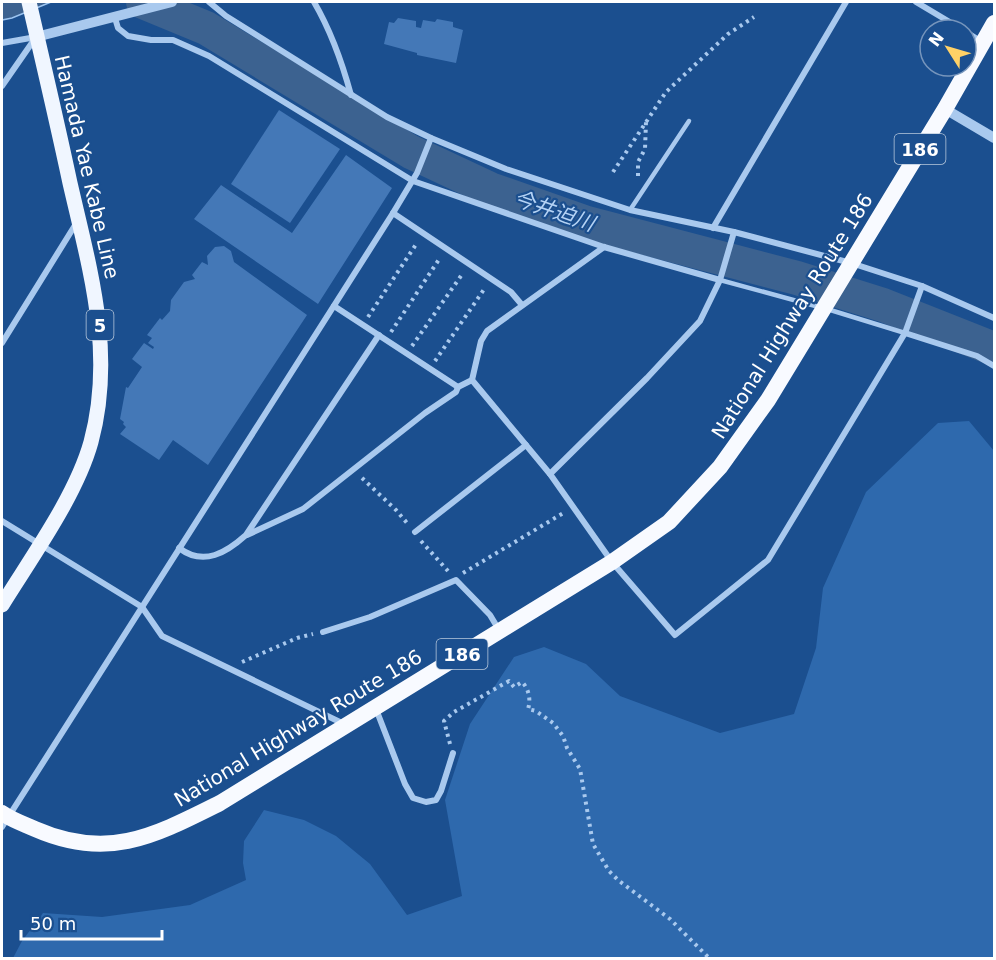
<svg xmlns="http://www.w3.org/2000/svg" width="996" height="960" font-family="'DejaVu Sans','Noto Sans JP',sans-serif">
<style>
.green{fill:#2e69ad}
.water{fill:#3c6290;stroke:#9cc4f0;stroke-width:1.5}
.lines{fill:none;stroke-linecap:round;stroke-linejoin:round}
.river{stroke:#3c6290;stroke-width:34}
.building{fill:#4478b7}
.path{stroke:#a9c9ee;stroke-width:4;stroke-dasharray:3 4.5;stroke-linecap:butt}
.service{stroke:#a9c9ee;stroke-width:4.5}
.minor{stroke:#a9c9ee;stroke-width:6}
.tertiary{stroke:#a9c9ee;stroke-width:10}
.primary{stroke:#f0f6ff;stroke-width:15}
.trunk{stroke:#f8faff;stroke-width:16}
.labels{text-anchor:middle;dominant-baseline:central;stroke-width:4.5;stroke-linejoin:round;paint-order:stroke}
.shield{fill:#1b4f8f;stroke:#bbcadd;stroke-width:1.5}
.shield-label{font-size:18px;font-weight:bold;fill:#fff}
.street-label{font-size:20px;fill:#fff;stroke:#1b4f8f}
.water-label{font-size:21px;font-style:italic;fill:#b5d3f5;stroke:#1b4f8f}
</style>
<rect width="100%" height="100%" fill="#1b4f8f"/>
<path class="green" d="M 969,421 L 994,451 L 994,958 L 13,958 L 22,941 L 43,913 L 102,917 L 190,905 L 246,880 L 243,863 L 244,841 L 264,810 L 304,820 L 336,836 L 370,864 L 407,915 L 462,896 L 445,800 L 470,724 L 514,657 L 544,647 L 586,664 L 620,696 L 720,733 L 794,714 L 816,648 L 823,588 L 866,492 L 938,423 Z"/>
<path class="water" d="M 2,2 L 51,2 L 12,18 L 2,20 Z"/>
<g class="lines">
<path class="river" d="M 143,2 L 206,28 L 411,152 L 490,189 L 587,223 L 797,278 L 883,305 L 994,349"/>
</g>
<g class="building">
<path d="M 398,18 L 416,21 L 416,27 L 421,28 L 423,20 L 435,22 L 437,19 L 453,22 L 453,27 L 463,30 L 456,63 L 417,55 L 417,53 L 384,44 L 389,22 L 394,23 Z"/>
<path d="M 279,110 L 340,149 L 290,223 L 231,184 Z"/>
<path d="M 346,155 L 392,188 L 318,304 L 194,219 L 221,185 L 292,233 Z"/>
<path d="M 224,246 L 231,251 L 234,262 L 307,315 L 208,465 L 173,440 L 159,460 L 120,434 L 126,427 L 123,424 L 124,422 L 120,419 L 126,387 L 128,388 L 142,367 L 132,359 L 144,343 L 153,349 L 154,347 L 148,343 L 152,338 L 147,335 L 160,318 L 162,320 L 170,311 L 171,300 L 184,282 L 195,279 L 192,275 L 202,262 L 208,265 L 207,256 L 215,247 Z"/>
</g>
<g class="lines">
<g class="path">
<path d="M 613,172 L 666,92 L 728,34 L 754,17"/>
<path d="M 638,176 L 638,162 L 645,149 L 646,122"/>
<path d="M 368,317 L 417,243"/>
<path d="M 391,332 L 440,258"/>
<path d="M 412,346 L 463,273"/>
<path d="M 435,361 L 485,288"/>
<path d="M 362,478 L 396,510 L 407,523"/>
<path d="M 421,541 L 448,571"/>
<path d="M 463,573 L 565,512"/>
<path d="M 242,662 L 297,638 L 313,634"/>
<path d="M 450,744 L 444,721 L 454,712 L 509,681 L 514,687 L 522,682 C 529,689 531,700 528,709 L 536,711 L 553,723 L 563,736 L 567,748 L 580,769 L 593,844 L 609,871 L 618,880 L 670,919 L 709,958"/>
</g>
<g class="service">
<path d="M 630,210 L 689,121"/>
<path d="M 720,280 L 819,307"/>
<path d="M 827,309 L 905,333"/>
</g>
<g class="minor">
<path d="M 209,2 L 226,16 L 387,117 L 431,138 L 506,169 L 630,210 L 734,232 L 851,263 L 922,286 L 994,318"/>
<path d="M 314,2 C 331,31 342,62 351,95"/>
<path d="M 916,2 L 963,30"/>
<path d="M 115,18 L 118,28 L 128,36 L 151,40 L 173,40 L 209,56 L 413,181 L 604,247 L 720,280"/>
<path d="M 966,32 L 982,42"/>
<path d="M 2,43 L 36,37"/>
<path d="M 2,86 L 36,37"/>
<path d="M 393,213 L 511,292 L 522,305"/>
<path d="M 713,228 L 846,2"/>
<path d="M 604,247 L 487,331 L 481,341 L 472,380 L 550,474 L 612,562 L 675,635 L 768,560 L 905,333 L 922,286"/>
<path d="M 334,306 L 458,387 L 472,380"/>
<path d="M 905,333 L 977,356 L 994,366"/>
<path d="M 2,343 L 77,222"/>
<path d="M 550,474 L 647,378 L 700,321 L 720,280 L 734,232"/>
<path d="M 2,521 L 142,607 L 162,636 L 344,724"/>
<path d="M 415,532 L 526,445"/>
<path d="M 247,535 L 303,509 L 425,413 L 456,392 L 458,387"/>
<path d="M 179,548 C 204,567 227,552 246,535 L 379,335"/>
<path d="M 323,632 L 370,617 L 456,580 L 490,615 L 499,630"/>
<path d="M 376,709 L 405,784 L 413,798 L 426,802 L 436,800 L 441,791 L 453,753"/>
<path d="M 2,827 L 393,213 L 417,173 L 431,138"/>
</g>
<g class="tertiary">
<path d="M 36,37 L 172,2"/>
<path d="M 945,109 L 994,138"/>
</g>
<path class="primary" d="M 2,605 C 31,558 76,496 91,442 C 115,353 90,270 70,183 C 57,122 43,62 29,2"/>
<path class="trunk" d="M 2,813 C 12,820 24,824 35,829 C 108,861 154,836 220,803 L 612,562 L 669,522 L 720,467 L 768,400 L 945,109 L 994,23"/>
</g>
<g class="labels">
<g class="shield">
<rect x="894.5" y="134" width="51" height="30" rx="4.5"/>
<rect x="86.5" y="310" width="27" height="30" rx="4.5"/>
<rect x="436.5" y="639" width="51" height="30" rx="4.5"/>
</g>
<g class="shield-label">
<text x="920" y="149">186</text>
<text x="100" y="325">5</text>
<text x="462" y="654">186</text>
</g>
<g class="street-label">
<text transform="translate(87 167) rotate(77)">Hamada Yae Kabe Line</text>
<text transform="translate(792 316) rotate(-58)">National Highway Route 186</text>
<text transform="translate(298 728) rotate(-31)">National Highway Route 186</text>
</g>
<g class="water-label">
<text transform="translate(554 211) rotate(19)">今井迫川</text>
</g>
</g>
<rect width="996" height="960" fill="none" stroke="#ffffff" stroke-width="6"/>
<g transform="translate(948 48) rotate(307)"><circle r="28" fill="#1b4f8f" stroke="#7695bc" stroke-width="1.5"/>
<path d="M0-4.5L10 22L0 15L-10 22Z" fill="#ffd166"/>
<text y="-9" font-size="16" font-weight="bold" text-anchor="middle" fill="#ffffff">N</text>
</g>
<path d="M21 930v9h141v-9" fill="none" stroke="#ffffff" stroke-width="3"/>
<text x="30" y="930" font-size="18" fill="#ffffff" stroke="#1b4f8f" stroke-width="4.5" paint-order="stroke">50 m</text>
</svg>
